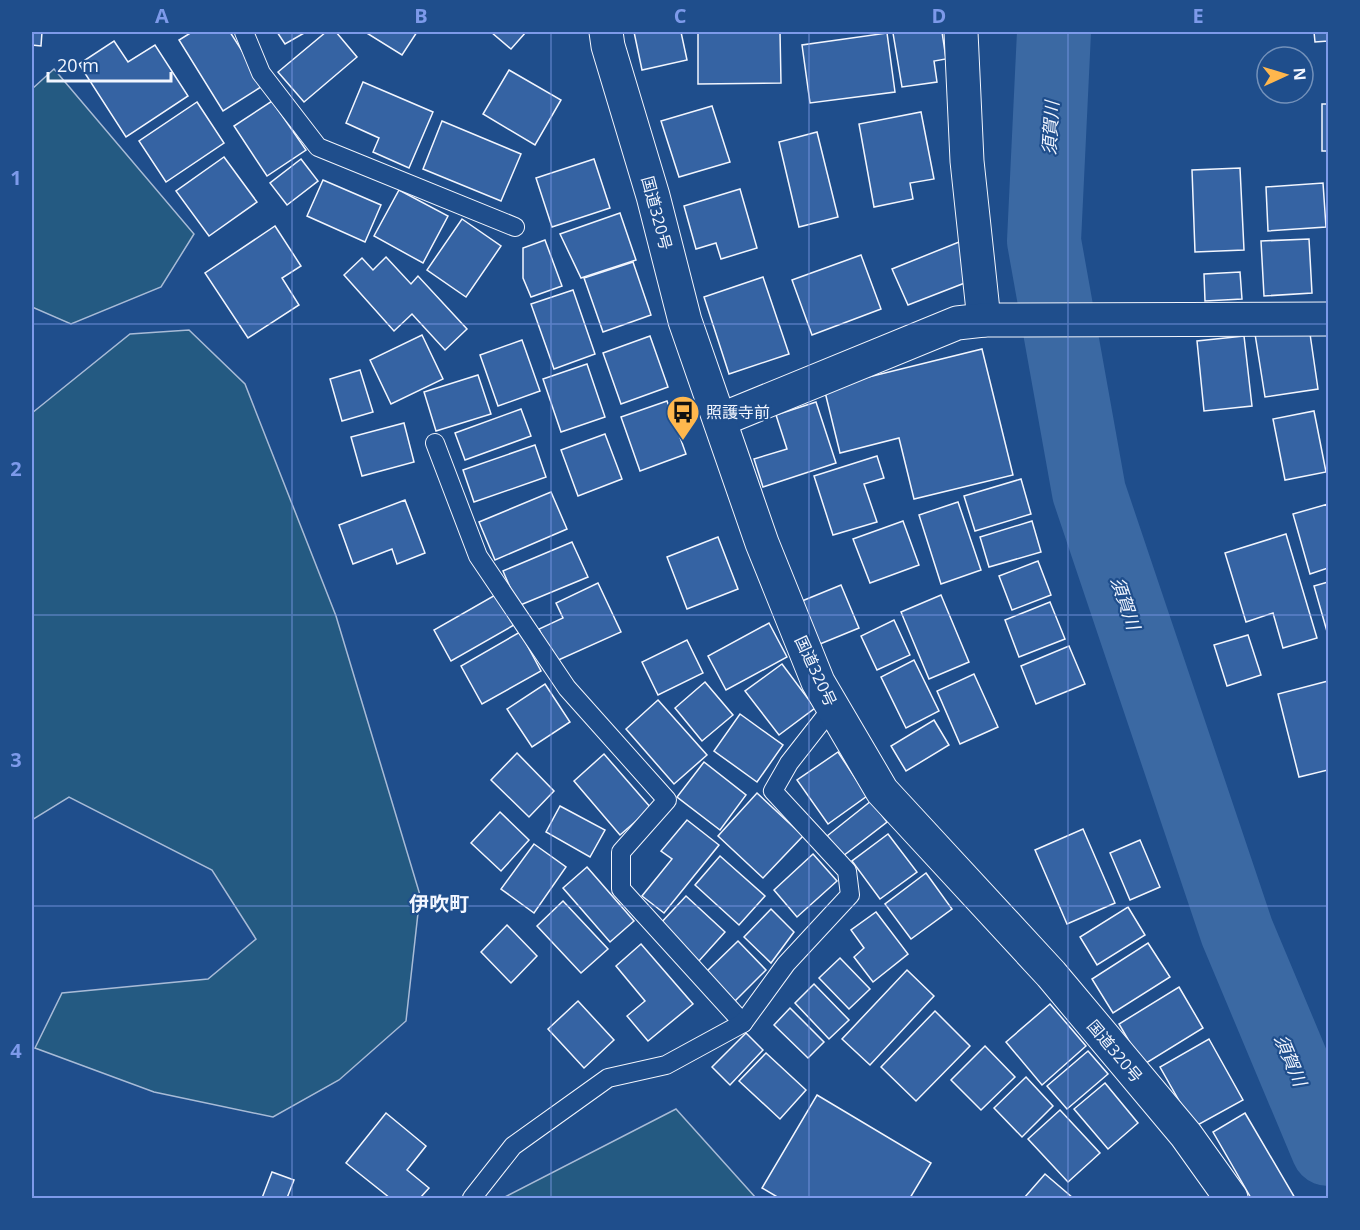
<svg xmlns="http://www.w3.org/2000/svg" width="1360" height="1230" font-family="'Open Sans','Noto Sans JP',sans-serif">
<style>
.green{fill:#245a82;stroke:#a8bbd7;stroke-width:1.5}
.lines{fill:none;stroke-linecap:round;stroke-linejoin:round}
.river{stroke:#3b69a3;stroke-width:74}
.building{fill:#3563a3;stroke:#f2f6ff;stroke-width:1.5}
.lane-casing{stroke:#f2f6ff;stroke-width:20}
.street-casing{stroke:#f2f6ff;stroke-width:35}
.secondary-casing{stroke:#f2f6ff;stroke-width:35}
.lane{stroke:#1f4e8c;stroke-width:18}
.street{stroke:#1f4e8c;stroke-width:33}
.secondary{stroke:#1f4e8c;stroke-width:33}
.grid{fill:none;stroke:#7d9aea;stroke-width:1.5;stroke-opacity:0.55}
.labels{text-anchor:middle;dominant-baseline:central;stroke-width:4.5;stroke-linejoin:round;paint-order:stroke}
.street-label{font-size:16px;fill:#f2f6ff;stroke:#1f4e8c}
.poi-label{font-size:16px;fill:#f2f6ff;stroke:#1f4e8c;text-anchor:start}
.water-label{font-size:18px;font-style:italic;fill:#f2f6ff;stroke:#1f4e8c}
.quarter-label{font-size:20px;font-weight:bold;fill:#f2f6ff;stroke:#1f4e8c}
.neatline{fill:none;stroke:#7d9aea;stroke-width:2}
.grid-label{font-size:20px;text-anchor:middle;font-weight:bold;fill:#7d9aea}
</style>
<rect width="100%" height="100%" fill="#1f4e8c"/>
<g class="green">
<path d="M 54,69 L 194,234 L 161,287 L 71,324 L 32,307 L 32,89 Z"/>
<path d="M 189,330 L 245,384 L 336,616 L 420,895 L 406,1021 L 339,1080 L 273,1117 L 154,1092 L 35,1048 L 62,993 L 208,979 L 256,939 L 212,870 L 69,797 L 32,820 L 32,413 L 130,334 Z"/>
<path d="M 676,1109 L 756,1198 L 503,1198 Z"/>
</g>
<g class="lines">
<path class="river" d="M 1054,32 L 1044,241 L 1089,492 L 1237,932 L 1328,1149"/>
</g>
<g class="building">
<path d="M 32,32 L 42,32 L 41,46 L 32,45 Z"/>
<path d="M 192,32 L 230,32 L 264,85 L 223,111 L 179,40 Z"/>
<path d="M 277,32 L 306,32 L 285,44 Z"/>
<path d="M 326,32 L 336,32 L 357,57 L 304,102 L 278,72 Z"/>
<path d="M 365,32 L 417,32 L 402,55 Z"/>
<path d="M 491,32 L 526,32 L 511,49 Z"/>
<path d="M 634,32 L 681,32 L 687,60 L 642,70 Z"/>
<path d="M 698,32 L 780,32 L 781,83 L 698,84 Z"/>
<path d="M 942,32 L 946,59 L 934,61 L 937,82 L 902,87 L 893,33 Z"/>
<path d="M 1314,32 L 1328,32 L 1328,41 L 1315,42 Z"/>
<path d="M 887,33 L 895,92 L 810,103 L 802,45 Z"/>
<path d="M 114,41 L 128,62 L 155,45 L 188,96 L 126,137 L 79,64 Z"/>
<path d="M 509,70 L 561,100 L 535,145 L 483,114 Z"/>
<path d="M 363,82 L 433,112 L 409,168 L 373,152 L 379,138 L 346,123 Z"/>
<path d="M 272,101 L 306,150 L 267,176 L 234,126 Z"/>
<path d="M 197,102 L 224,143 L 166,182 L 139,141 Z"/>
<rect x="1322" y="104" width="6" height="47"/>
<path d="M 712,106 L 730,162 L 679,177 L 661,121 Z"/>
<path d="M 921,112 L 934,179 L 910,183 L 913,199 L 874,207 L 859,124 Z"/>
<path d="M 442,121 L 521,154 L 501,201 L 423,169 Z"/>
<path d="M 817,132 L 838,217 L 799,227 L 779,142 Z"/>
<path d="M 224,157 L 257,202 L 209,236 L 176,191 Z"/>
<path d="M 301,159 L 318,181 L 287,205 L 270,183 Z"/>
<path d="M 594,159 L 610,208 L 552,227 L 536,178 Z"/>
<path d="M 1240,168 L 1244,250 L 1195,252 L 1192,170 Z"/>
<path d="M 323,180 L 381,205 L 365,242 L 307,216 Z"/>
<path d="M 1323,183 L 1326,227 L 1268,231 L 1266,187 Z"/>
<path d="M 740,189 L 757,248 L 721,259 L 716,243 L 696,249 L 684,206 Z"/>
<path d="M 399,190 L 448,216 L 423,263 L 374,236 Z"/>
<path d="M 620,213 L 636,260 L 581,278 L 560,234 Z"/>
<path d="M 462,219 L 501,246 L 466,297 L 427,270 Z"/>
<path d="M 275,226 L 301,266 L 282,278 L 299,305 L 248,338 L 205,273 Z"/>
<path d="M 1309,239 L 1312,293 L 1264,296 L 1261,241 Z"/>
<path d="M 545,240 L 562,286 L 531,297 L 523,278 L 523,248 Z"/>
<path d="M 959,242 L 975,279 L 908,305 L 892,269 Z"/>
<path d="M 861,255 L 881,309 L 812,335 L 792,280 Z"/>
<path d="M 386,257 L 411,284 L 418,276 L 467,329 L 445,350 L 412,314 L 394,331 L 344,275 L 362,258 L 373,270 Z"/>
<path d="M 633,262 L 651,315 L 603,332 L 584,278 Z"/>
<path d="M 1240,272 L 1242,299 L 1205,301 L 1204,274 Z"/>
<path d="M 763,277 L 789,354 L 729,374 L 704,297 Z"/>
<path d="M 573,290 L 595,354 L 554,369 L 531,304 Z"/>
<path d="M 1309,327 L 1318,389 L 1265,397 L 1255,334 Z"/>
<path d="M 422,335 L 443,379 L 391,404 L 370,360 Z"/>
<path d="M 650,336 L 668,387 L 621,404 L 603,353 Z"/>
<path d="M 1244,336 L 1252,406 L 1204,411 L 1197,341 Z"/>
<path d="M 522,340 L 540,391 L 498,406 L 480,355 Z"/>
<path d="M 982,349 L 1013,475 L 914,499 L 899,438 L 840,453 L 824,388 Z"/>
<path d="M 587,364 L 605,417 L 561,432 L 543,379 Z"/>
<path d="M 360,370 L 373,412 L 342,421 L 330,379 Z"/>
<path d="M 478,375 L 491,414 L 436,431 L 424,392 Z"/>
<path d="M 667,401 L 686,454 L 640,471 L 621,417 Z"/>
<path d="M 816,402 L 836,463 L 763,487 L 754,459 L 787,449 L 776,415 Z"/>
<path d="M 521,409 L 531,436 L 465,460 L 455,433 Z"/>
<path d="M 1314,411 L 1326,472 L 1285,480 L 1273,419 Z"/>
<path d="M 404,423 L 414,462 L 362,476 L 351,437 Z"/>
<path d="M 605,434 L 622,479 L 578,496 L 561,450 Z"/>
<path d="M 535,445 L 546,477 L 474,502 L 463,470 Z"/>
<path d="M 877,456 L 884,478 L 864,484 L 877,522 L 833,535 L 814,476 Z"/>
<path d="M 1021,479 L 1031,514 L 975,531 L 964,496 Z"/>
<path d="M 551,492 L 567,529 L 495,560 L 479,522 Z"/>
<path d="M 405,500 L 425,553 L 397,564 L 392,549 L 353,564 L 339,525 Z"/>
<path d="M 958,502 L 981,570 L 941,584 L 919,515 Z"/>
<path d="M 1328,504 L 1328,568 L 1310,574 L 1293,514 Z"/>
<path d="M 903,521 L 919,565 L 870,583 L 853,539 Z"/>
<path d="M 1032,521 L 1041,552 L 989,567 L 980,537 Z"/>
<path d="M 1286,534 L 1317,638 L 1283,648 L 1273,613 L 1246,622 L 1225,553 Z"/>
<path d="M 718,537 L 738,589 L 687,609 L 667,557 Z"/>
<path d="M 572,542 L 588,577 L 518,606 L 503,571 Z"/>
<path d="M 1038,561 L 1051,595 L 1012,610 L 999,576 Z"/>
<path d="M 1328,582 L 1328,635 L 1314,586 Z"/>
<path d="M 598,583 L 621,632 L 554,662 L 539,629 L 563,618 L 556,603 Z"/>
<path d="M 841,585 L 859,628 L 820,644 L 802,601 Z"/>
<path d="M 497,594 L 514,625 L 451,661 L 434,630 Z"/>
<path d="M 941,595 L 969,662 L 929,679 L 901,612 Z"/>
<path d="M 1050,602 L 1065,639 L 1019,657 L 1005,620 Z"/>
<path d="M 894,620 L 910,655 L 877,670 L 861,636 Z"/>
<path d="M 769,623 L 787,657 L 726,690 L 708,656 Z"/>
<path d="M 520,632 L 541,671 L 482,704 L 461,666 Z"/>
<path d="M 1248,635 L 1261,675 L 1227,686 L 1214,645 Z"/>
<path d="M 687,640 L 703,673 L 658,695 L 642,662 Z"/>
<path d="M 1069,646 L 1085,684 L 1036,704 L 1021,666 Z"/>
<path d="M 914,660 L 939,711 L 906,728 L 881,677 Z"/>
<path d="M 782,664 L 815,708 L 779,735 L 745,691 Z"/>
<path d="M 974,674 L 998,727 L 960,744 L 937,691 Z"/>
<path d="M 1328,681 L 1328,770 L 1299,777 L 1278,694 Z"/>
<path d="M 705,682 L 733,715 L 702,741 L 675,708 Z"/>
<path d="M 545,684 L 570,722 L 532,747 L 507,709 Z"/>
<path d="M 658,700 L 707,755 L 674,784 L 626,729 Z"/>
<path d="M 740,714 L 783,745 L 757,782 L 714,751 Z"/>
<path d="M 934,720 L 949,745 L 906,771 L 891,746 Z"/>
<path d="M 838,752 L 867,796 L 828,824 L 797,780 Z"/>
<path d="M 517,753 L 554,791 L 529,817 L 491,780 Z"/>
<path d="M 604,754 L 651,808 L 620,835 L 574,781 Z"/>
<path d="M 704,762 L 746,795 L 720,830 L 677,797 Z"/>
<path d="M 757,793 L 803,836 L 763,878 L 718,836 Z"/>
<path d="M 871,801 L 887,822 L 843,856 L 827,836 Z"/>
<path d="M 560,806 L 605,830 L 590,857 L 546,832 Z"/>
<path d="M 500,812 L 529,840 L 501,871 L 471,843 Z"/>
<path d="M 687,820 L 719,845 L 664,913 L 642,896 L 672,859 L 661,851 Z"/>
<path d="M 1083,829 L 1115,903 L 1067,924 L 1035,850 Z"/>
<path d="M 888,834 L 917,872 L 880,899 L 852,861 Z"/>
<path d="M 1140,840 L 1160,887 L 1130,900 L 1110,853 Z"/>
<path d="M 534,844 L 566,867 L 534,913 L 501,889 Z"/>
<path d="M 813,854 L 837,881 L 797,917 L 774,890 Z"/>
<path d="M 720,856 L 765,896 L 739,925 L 695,885 Z"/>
<path d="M 587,867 L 634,921 L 610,942 L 563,888 Z"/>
<path d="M 926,873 L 952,909 L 911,939 L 885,904 Z"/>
<path d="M 686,896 L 725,932 L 698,962 L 659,925 Z"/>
<path d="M 563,901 L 608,949 L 581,973 L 537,926 Z"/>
<path d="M 1128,907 L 1145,935 L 1097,965 L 1080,937 Z"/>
<path d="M 771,909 L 794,932 L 771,963 L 744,937 Z"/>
<path d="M 876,912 L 908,954 L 873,982 L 854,957 L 864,948 L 851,930 Z"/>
<path d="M 507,925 L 537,956 L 511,983 L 481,952 Z"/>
<path d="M 738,941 L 766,970 L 734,1002 L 705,973 Z"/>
<path d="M 1148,943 L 1170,977 L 1113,1013 L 1092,979 Z"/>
<path d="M 641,944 L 693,1004 L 648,1041 L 627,1016 L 645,1001 L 616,966 Z"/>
<path d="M 840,958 L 870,989 L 849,1009 L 819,978 Z"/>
<path d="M 907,970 L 934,996 L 870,1065 L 842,1039 Z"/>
<path d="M 814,984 L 849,1020 L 829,1039 L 795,1003 Z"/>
<path d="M 1179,987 L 1203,1028 L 1143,1065 L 1119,1024 Z"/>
<path d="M 578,1001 L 614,1040 L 584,1068 L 548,1029 Z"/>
<path d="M 1050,1004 L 1086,1046 L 1042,1085 L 1006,1042 Z"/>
<path d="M 790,1008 L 824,1042 L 808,1058 L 774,1025 Z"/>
<path d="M 935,1011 L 970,1046 L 916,1101 L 881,1067 Z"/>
<path d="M 746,1033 L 763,1050 L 730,1085 L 712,1067 Z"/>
<path d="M 1209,1039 L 1243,1100 L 1194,1127 L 1160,1067 Z"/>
<path d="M 985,1046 L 1015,1077 L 981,1110 L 951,1080 Z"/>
<path d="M 1088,1051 L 1108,1074 L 1067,1109 L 1047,1086 Z"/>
<path d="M 766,1053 L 806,1090 L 780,1119 L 739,1081 Z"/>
<path d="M 1026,1077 L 1053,1106 L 1022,1137 L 994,1108 Z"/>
<path d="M 1105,1083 L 1138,1123 L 1108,1149 L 1074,1109 Z"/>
<path d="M 817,1095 L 931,1163 L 910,1198 L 779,1198 L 762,1188 Z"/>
<path d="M 1060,1110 L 1100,1153 L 1068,1182 L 1028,1139 Z"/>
<path d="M 386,1113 L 426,1146 L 407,1170 L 429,1188 L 420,1198 L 390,1198 L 346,1163 Z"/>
<path d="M 1245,1113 L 1295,1198 L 1251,1198 L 1213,1132 Z"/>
<path d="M 272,1172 L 294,1180 L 287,1198 L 262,1198 Z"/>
<path d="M 1045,1174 L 1073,1198 L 1024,1198 Z"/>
</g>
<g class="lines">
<defs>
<g id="lane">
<path d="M 244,32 L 261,73 L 318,147 L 515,227"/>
<path d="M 435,443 L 478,556 L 567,688 L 667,800 L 621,852 L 621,889 L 743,1023"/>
<path d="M 472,1198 L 513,1146 L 608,1078 L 666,1065 L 743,1023 L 786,964 L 850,895 L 847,871 L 773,791 L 789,763 L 832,708"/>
</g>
<g id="street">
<path d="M 961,32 L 967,161 L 984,320"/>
<path d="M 720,420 L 957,323 L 984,320 L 1328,319"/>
</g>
<path id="secondary" d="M 606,32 L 608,46 L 653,196 L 685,321 L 762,543 L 818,682 L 882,791 L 1051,974 L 1186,1135 L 1231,1198"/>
</defs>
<use href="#lane" class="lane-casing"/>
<use href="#street" class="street-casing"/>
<use href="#secondary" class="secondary-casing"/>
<use href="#lane" class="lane"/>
<use href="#street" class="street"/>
<use href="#secondary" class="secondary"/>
</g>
<path class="grid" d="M 292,32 L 292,1198M 551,32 L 551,1198M 809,32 L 809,1198M 1068,32 L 1068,1198M 32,324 L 1328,324M 32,615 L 1328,615M 32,906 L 1328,906"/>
<defs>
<symbol id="bus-pin" viewBox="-11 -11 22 30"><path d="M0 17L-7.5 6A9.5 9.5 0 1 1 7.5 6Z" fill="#ffb74d" stroke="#1f4e8c"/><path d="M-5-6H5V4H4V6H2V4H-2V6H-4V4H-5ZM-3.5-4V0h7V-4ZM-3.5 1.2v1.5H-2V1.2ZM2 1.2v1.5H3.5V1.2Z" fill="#111"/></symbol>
</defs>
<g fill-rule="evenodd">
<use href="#bus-pin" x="664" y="393" width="38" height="52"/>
</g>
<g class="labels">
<g class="street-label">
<text transform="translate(657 213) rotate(75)">国道320号</text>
<text transform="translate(816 671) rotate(65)">国道320号</text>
<text transform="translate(1115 1051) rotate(50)">国道320号</text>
</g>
<g class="poi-label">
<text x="706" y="412">照護寺前</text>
</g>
<g class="water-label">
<text transform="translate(1050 128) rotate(-87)">須賀川</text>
<text transform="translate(1126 603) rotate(71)">須賀川</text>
<text transform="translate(1291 1060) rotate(67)">須賀川</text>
</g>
<g class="quarter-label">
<text x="439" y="903">伊吹町</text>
</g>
</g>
<rect width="1360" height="1230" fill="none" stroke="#1f4e8c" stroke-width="66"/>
<g transform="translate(1285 75) rotate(86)"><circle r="28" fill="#1f4e8c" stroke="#7391ba" stroke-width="1.5"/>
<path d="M0-4.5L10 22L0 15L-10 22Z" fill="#ffb74d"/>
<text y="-9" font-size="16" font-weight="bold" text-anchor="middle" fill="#f2f6ff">N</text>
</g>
<path d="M48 72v9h123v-9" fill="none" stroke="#f2f6ff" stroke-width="3"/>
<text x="57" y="72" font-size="18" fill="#f2f6ff" stroke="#1f4e8c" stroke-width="4.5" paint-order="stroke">20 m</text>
<rect x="33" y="33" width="1294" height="1164" class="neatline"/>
<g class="grid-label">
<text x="162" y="23">A</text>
<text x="421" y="23">B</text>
<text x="680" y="23">C</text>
<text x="939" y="23">D</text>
<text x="1198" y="23">E</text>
<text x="16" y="185">1</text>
<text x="16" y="476">2</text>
<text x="16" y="767">3</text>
<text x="16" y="1058">4</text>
</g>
</svg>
